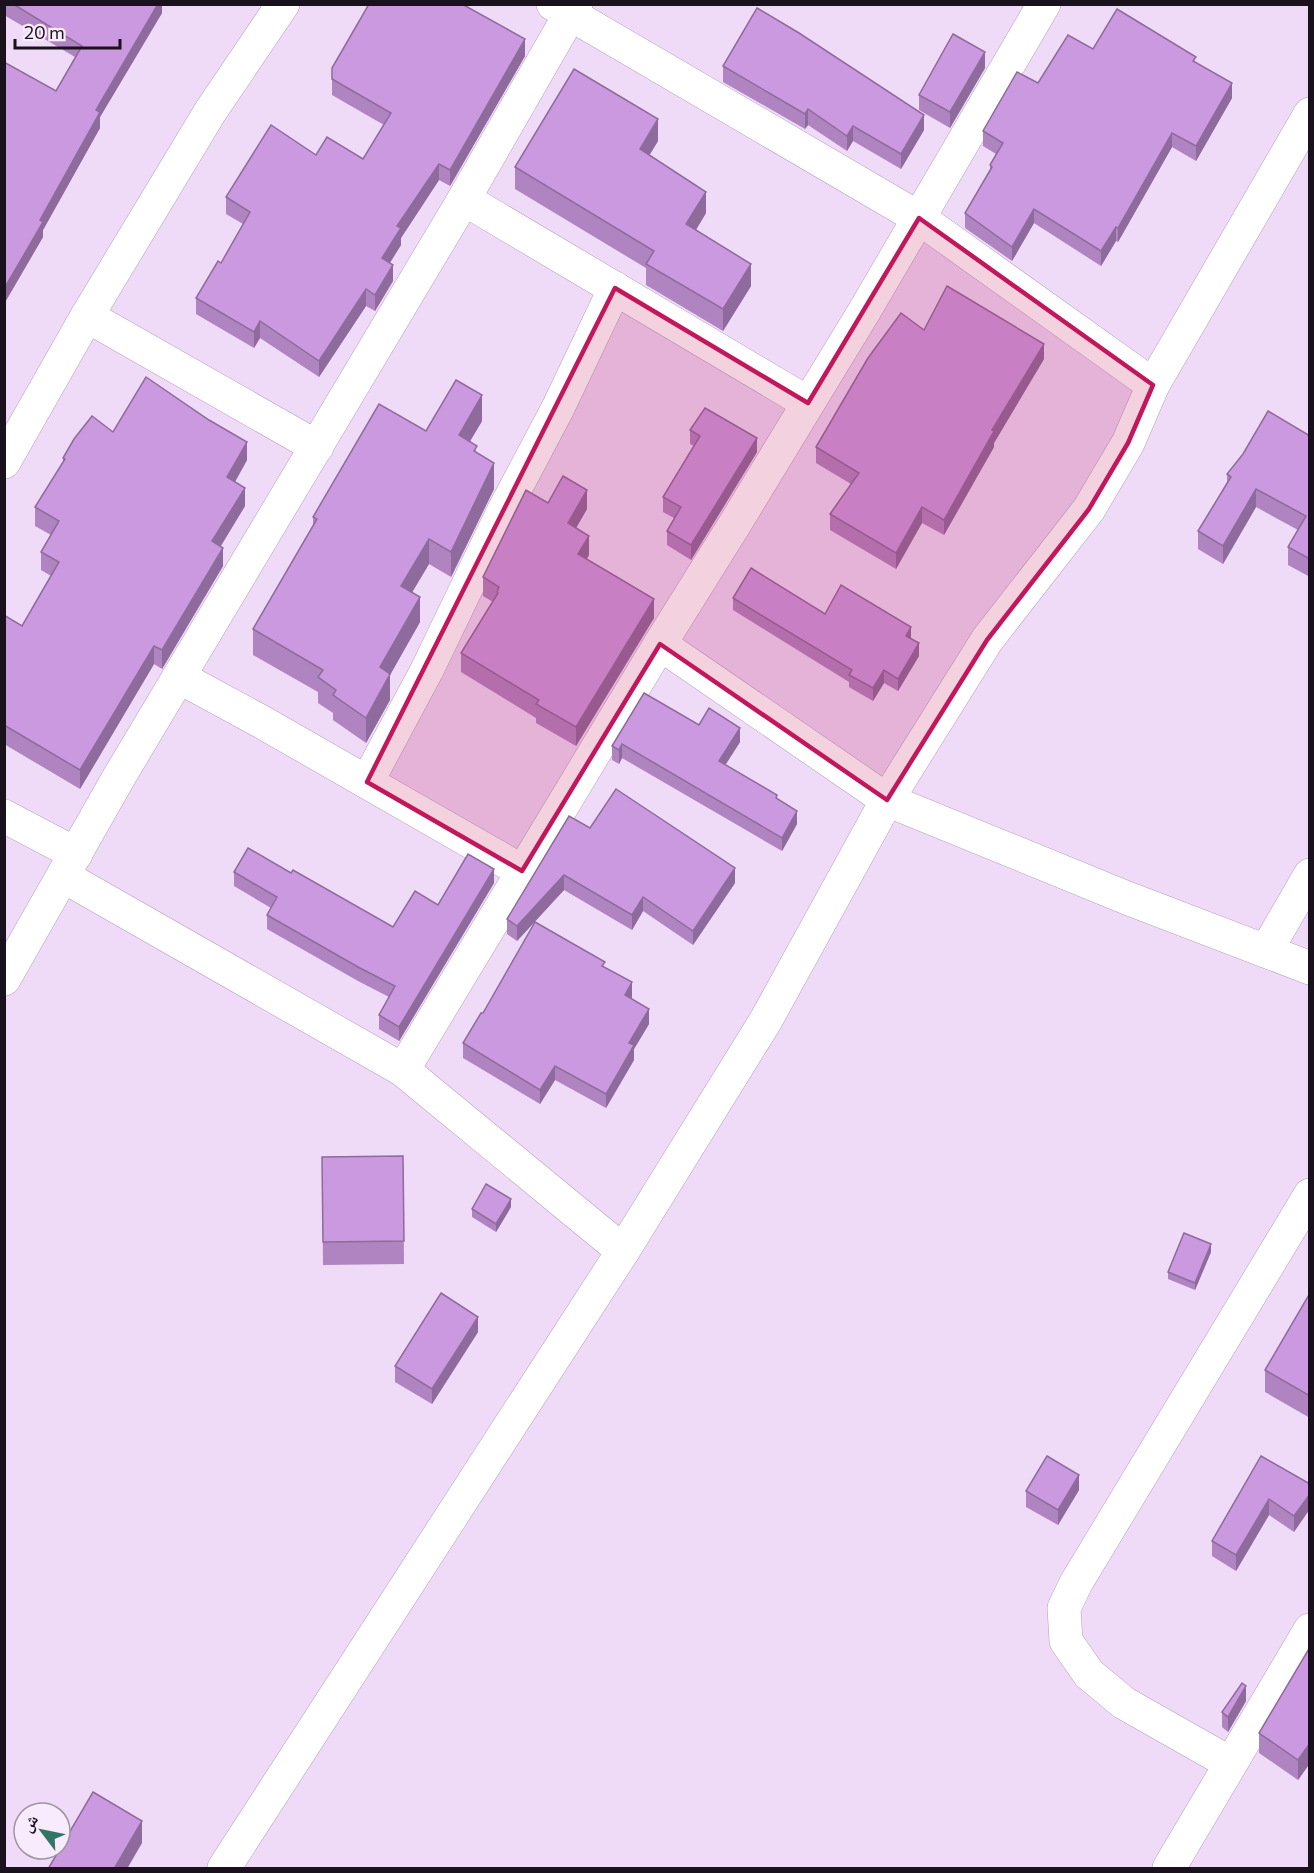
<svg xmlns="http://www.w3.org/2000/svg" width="1314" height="1873" font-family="Commissioner,'Noto Naskh Arabic',sans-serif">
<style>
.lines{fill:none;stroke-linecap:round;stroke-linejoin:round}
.street-casing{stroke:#b5a1bd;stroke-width:34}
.street{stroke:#fff;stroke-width:33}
.wall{fill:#af84c0}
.shaded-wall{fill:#8e6b9c}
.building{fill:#cb99df;stroke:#8e6b9c;stroke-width:1.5}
.marked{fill:#c2185b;fill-opacity:0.2;stroke:#c2185b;stroke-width:4.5;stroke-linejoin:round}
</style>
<rect width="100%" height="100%" fill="#efdaf8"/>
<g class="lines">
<defs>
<g id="street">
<path d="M 553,4 L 919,218 L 1153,385"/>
<path d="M 464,199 L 808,403"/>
<path d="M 87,316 L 317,447"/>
<path d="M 4,462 L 87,316 L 210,112 L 283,4"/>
<path d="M 660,644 L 887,800 L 1127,898 L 1310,968"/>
<path d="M 179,677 L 262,722 L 522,871"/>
<path d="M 367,782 L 427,670 L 503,512 L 558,408 L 615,288"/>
<path d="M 4,816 L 76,854"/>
<path d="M 63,876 L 403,1070 L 623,1251"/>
<path d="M 1266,951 L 1310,875"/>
<path d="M 4,979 L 119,777 L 464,199 L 576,4"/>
<path d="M 403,1070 L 660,644 L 733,527 L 865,310 L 1044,4"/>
<path d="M 1230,1763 L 1124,1703 L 1089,1674 L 1066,1641 L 1064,1608 L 1076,1583 L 1310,1195"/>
<path d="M 224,1868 L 623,1251 L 766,1020 L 887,800 L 987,640 L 1089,509 L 1128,443 L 1153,385 L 1310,114"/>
<path d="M 1169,1868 L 1310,1630"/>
</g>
</defs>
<use href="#street" class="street-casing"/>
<use href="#street" class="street"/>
</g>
<g class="wall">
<path d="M 4,4 L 162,4 L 162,13 L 100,117 L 100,128 L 43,230 L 43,237 L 4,304 L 4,62 L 56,91 L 75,57 L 4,15 Z"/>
<path d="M 1093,49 L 1196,62 L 1232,98 L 1196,161 L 1172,147 L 1118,242 L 1116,241 L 1101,266 L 1034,223 L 1012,261 L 965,228 L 965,213 L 990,171 L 990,165 L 996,154 L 983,146 L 983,131 Z"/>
<path d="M 525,56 L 450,186 L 439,180 L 401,238 L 401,245 L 390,263 L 393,281 L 375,311 L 366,306 L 319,377 L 260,338 L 254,348 L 196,314 L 196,298 L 221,263 L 243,224 L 226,214 L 226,197 L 316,155 L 363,159 L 384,125 L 332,95 L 332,68 Z"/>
<path d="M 723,66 L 924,130 L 901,169 L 853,141 L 847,151 L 808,125 L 805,129 L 723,82 Z"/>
<path d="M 985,68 L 950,128 L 919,110 L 919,95 Z"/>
<path d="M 658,141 L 649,155 L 706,213 L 696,230 L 751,286 L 723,331 L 646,285 L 646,268 L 515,189 L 515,167 Z"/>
<path d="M 924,330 L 1044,359 L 994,443 L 994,447 L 944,535 L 922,523 L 896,569 L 830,530 L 830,514 L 851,484 L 816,463 L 816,447 Z"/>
<path d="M 482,421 L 470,441 L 477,453 L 494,489 L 451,577 L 429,564 L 412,592 L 420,622 L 390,675 L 390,700 L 366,743 L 333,720 L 333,713 L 318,703 L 318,692 L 253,655 L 253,629 L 313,527 L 313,517 L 426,431 Z"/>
<path d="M 690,430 L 757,452 L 691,560 L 667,545 L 667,531 L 674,518 L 663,512 L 663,497 L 694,446 L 690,444 Z"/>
<path d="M 113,432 L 247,460 L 235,482 L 245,506 L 221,546 L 223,566 L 162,669 L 154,664 L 80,789 L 4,744 L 4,615 L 22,626 L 51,576 L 41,570 L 41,552 L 51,535 L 35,526 L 35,507 L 63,463 L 63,458 Z"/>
<path d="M 1310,436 L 1310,577 L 1288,565 L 1288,547 L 1298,530 L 1256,507 L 1223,564 L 1198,549 L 1198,531 L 1227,482 L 1227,474 Z"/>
<path d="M 548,503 L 587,509 L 576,528 L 589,555 L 587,559 L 654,618 L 576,746 L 536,723 L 536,718 L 461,672 L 461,653 L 493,602 L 483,596 L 483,577 Z"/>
<path d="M 733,598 L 825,614 L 911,639 L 919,656 L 898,691 L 884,683 L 873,701 L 849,687 L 849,682 L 733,610 Z"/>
<path d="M 699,725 L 740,742 L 725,765 L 777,798 L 797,824 L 782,851 L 622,758 L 619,764 L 612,760 L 612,746 Z"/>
<path d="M 590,828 L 735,883 L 693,945 L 643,911 L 632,930 L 564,890 L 517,941 L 507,934 L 507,919 Z"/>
<path d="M 234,872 L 291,873 L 393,927 L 438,905 L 494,883 L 399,1041 L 379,1029 L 379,1015 L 389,997 L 358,981 L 267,929 L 267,915 L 271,908 L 234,886 Z"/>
<path d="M 605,967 L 632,997 L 631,999 L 649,1024 L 634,1049 L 634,1060 L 606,1108 L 555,1080 L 540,1104 L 463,1058 L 463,1043 L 483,1013 Z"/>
<path d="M 403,1156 L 404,1264 L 323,1265 L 322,1157 Z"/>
<path d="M 511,1207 L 496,1232 L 472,1217 L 472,1209 Z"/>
<path d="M 1211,1252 L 1195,1290 L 1168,1279 L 1168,1272 Z"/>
<path d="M 1310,1293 L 1310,1418 L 1265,1392 L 1265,1370 Z"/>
<path d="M 478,1332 L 432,1404 L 395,1382 L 395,1366 Z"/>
<path d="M 1261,1456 L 1310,1484 L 1294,1532 L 1269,1515 L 1236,1571 L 1212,1556 L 1212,1541 Z"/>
<path d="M 1079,1490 L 1058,1525 L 1026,1507 L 1026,1491 Z"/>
<path d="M 1310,1647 L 1310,1763 L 1298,1780 L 1259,1753 L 1259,1733 Z"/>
<path d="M 1246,1701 L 1228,1732 L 1222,1727 L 1222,1712 Z"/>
</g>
<g class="shaded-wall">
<path d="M 158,4 L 162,4 L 162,13 L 100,117 L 100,128 L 43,230 L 43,237 L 4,304 L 4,289 L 96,110 Z"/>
<path d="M 525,39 L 525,56 L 450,186 L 450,170 Z"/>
<path d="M 985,52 L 985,68 L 950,128 L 950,112 Z"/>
<path d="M 1232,83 L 1232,98 L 1196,161 L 1196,146 Z"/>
<path d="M 808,109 L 808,125 L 805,129 L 805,114 Z"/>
<path d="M 924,115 L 924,130 L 901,169 L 901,154 Z"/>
<path d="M 658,119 L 658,141 L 640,171 L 640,149 Z"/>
<path d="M 853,126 L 853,141 L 847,151 L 847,136 Z"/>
<path d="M 1172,133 L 1172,147 L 1118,242 L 1118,228 Z"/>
<path d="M 439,164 L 439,180 L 401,238 L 401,245 L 382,275 L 382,258 L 397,226 Z"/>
<path d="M 706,192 L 706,213 L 686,246 L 686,224 Z"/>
<path d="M 1034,209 L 1034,223 L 1012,261 L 1012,247 Z"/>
<path d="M 1116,227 L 1116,241 L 1101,266 L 1101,251 Z"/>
<path d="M 751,264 L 751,286 L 723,331 L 723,309 Z"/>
<path d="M 393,265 L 393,281 L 375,311 L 375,295 Z"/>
<path d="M 366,289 L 366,306 L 319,377 L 319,361 Z"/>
<path d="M 260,321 L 260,338 L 254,348 L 254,332 Z"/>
<path d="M 1044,344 L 1044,359 L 994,443 L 994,447 L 944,535 L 944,520 L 992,430 Z"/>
<path d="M 482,395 L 482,421 L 459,460 L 459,435 Z"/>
<path d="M 757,438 L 757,452 L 691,560 L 691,545 Z"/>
<path d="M 247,442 L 247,460 L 227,496 L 227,477 Z"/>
<path d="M 494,463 L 494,489 L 451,577 L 451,552 Z"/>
<path d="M 245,488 L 245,506 L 212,560 L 212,541 Z"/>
<path d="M 1256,489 L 1256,507 L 1223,564 L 1223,546 Z"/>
<path d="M 587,490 L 587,509 L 568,542 L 568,523 Z"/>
<path d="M 922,507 L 922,523 L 896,569 L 896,553 Z"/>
<path d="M 589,536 L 589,555 L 578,573 L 578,554 Z"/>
<path d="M 429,539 L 429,564 L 401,611 L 401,586 Z"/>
<path d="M 223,548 L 223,566 L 162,669 L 162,650 Z"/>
<path d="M 420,597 L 420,622 L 390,675 L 390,700 L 366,743 L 366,718 L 380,667 Z"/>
<path d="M 654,599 L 654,618 L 576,746 L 576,727 Z"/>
<path d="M 911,627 L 911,640 L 906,636 Z"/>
<path d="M 919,643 L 919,656 L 898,691 L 898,679 Z"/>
<path d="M 154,646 L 154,664 L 80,789 L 80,770 Z"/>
<path d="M 884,670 L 884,683 L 873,701 L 873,688 Z"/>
<path d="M 740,728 L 740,742 L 719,775 L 719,761 Z"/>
<path d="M 622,744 L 622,758 L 619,764 L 619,750 Z"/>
<path d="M 797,811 L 797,824 L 782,851 L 782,838 Z"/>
<path d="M 735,868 L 735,883 L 693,945 L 693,931 Z"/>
<path d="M 494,869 L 494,883 L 399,1041 L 399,1027 Z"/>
<path d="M 564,875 L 564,890 L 517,941 L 517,926 Z"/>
<path d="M 643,897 L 643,911 L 632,930 L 632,915 Z"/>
<path d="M 632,982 L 632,997 L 625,1009 L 625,995 Z"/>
<path d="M 649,1009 L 649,1024 L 634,1049 L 634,1060 L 606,1108 L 606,1094 L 629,1043 Z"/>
<path d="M 555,1066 L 555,1080 L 540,1104 L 540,1090 Z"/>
<path d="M 511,1199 L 511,1207 L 496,1232 L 496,1224 Z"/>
<path d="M 1211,1244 L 1211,1252 L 1195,1290 L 1195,1283 Z"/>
<path d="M 478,1317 L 478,1332 L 432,1404 L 432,1389 Z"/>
<path d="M 1079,1475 L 1079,1490 L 1058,1525 L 1058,1510 Z"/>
<path d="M 1310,1494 L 1310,1509 L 1294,1532 L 1294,1516 Z"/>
<path d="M 1269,1499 L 1269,1515 L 1236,1571 L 1236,1555 Z"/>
<path d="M 1246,1686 L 1246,1701 L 1228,1732 L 1228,1717 Z"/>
<path d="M 1310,1743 L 1310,1763 L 1298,1780 L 1298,1760 Z"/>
<path d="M 142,1821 L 142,1843 L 127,1869 L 114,1869 Z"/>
</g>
<g class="building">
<path d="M 13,4 L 158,4 L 96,110 L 100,112 L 40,220 L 43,222 L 4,289 L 4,62 L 56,91 L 82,46 Z"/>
<path d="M 369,4 L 462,4 L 525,39 L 450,170 L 439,164 L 397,226 L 401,228 L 382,258 L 393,265 L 375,295 L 366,289 L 319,361 L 260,321 L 254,332 L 196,298 L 218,261 L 221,263 L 250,212 L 226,197 L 271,125 L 316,155 L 327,137 L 363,159 L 391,113 L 332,79 L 332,68 Z"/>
<path d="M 757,8 L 799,33 L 924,115 L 901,154 L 853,126 L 847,136 L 808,109 L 805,114 L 723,66 Z"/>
<path d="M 1117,9 L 1196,57 L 1193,61 L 1232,83 L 1196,146 L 1172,133 L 1118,228 L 1116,227 L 1101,251 L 1034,209 L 1012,247 L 965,213 L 992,167 L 990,165 L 1003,143 L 983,131 L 1017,72 L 1038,83 L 1068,35 L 1093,49 Z"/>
<path d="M 953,34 L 985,52 L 950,112 L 919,95 Z"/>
<path d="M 574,69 L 658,119 L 640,149 L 706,192 L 686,224 L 751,264 L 723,309 L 646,264 L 654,251 L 515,167 Z"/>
<path d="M 947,286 L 1044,344 L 992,430 L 994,431 L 944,520 L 922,507 L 896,553 L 830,514 L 859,473 L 816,447 L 868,358 L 901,313 L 924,330 Z"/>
<path d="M 146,377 L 209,420 L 247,442 L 227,477 L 245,488 L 212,541 L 223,548 L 162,650 L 154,646 L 80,770 L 4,725 L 4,615 L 22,626 L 59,562 L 41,552 L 59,521 L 35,507 L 65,459 L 63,458 L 74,439 L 92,416 L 113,432 Z"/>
<path d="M 456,380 L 482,395 L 459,435 L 477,446 L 474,451 L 494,463 L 451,552 L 429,539 L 401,586 L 420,597 L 380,667 L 390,674 L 366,718 L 333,695 L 336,690 L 318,677 L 323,670 L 253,629 L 317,519 L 313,517 L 379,404 L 426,431 Z"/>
<path d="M 705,408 L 757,438 L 691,545 L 667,531 L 681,507 L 663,497 L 700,436 L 690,430 Z"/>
<path d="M 1268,411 L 1310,436 L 1310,559 L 1288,547 L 1306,516 L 1256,489 L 1223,546 L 1198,531 L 1231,477 L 1227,474 L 1243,454 Z"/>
<path d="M 563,476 L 587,490 L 568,523 L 589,536 L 578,554 L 654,599 L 576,727 L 536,704 L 539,700 L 461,653 L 498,593 L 497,592 L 499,587 L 483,577 L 526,490 L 548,503 Z"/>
<path d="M 751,568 L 825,614 L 841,585 L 911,627 L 906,636 L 919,643 L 898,679 L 884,670 L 873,688 L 849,675 L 852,670 L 733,598 Z"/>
<path d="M 644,693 L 699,725 L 709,708 L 740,728 L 719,761 L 777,795 L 776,798 L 797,811 L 782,838 L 622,744 L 619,750 L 612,746 Z"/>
<path d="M 616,789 L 735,868 L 693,931 L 643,897 L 632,915 L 564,875 L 517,926 L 507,919 L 569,816 L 590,828 Z"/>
<path d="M 248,848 L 291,873 L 293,870 L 393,927 L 415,891 L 438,905 L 468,854 L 494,869 L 399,1027 L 379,1015 L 395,986 L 358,967 L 267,915 L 277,897 L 234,872 Z"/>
<path d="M 535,922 L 605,962 L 602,966 L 632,982 L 625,995 L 649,1009 L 629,1043 L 634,1045 L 606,1094 L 555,1066 L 540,1090 L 463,1043 L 481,1013 L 483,1013 Z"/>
<path d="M 403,1156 L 404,1241 L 323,1242 L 322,1157 Z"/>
<path d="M 486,1184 L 511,1199 L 496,1224 L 472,1209 Z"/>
<path d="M 1184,1233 L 1211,1244 L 1195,1283 L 1168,1272 Z"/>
<path d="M 441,1293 L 478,1317 L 432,1389 L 395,1366 Z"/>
<path d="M 1310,1293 L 1310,1396 L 1265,1370 Z"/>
<path d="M 1047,1456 L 1079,1475 L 1058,1510 L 1026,1491 Z"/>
<path d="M 1261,1456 L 1310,1484 L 1310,1494 L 1294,1516 L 1269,1499 L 1236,1555 L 1212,1541 Z"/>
<path d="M 1310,1647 L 1310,1743 L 1298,1760 L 1259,1733 Z"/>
<path d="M 1242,1683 L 1246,1686 L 1228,1717 L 1222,1712 Z"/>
<path d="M 93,1792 L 142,1821 L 114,1869 L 48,1869 Z"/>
</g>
<path class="marked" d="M 919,218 L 1153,385 L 1128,443 L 1089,509 L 987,640 L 887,800 L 660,644 L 522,871 L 367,782 L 615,288 L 808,403 Z"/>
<rect width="1314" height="1873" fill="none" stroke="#19121c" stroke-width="12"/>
<g transform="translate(42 1831) rotate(302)"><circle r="28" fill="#f8ebfd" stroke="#9f94a3" stroke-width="1.5"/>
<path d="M0-4.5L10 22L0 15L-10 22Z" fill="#327465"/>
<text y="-9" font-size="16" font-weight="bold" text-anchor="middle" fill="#19121c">ش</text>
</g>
<path d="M15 39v9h105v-9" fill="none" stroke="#19121c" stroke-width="3"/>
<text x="24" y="39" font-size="18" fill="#19121c" stroke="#f8ebfd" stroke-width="4.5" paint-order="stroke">20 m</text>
</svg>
